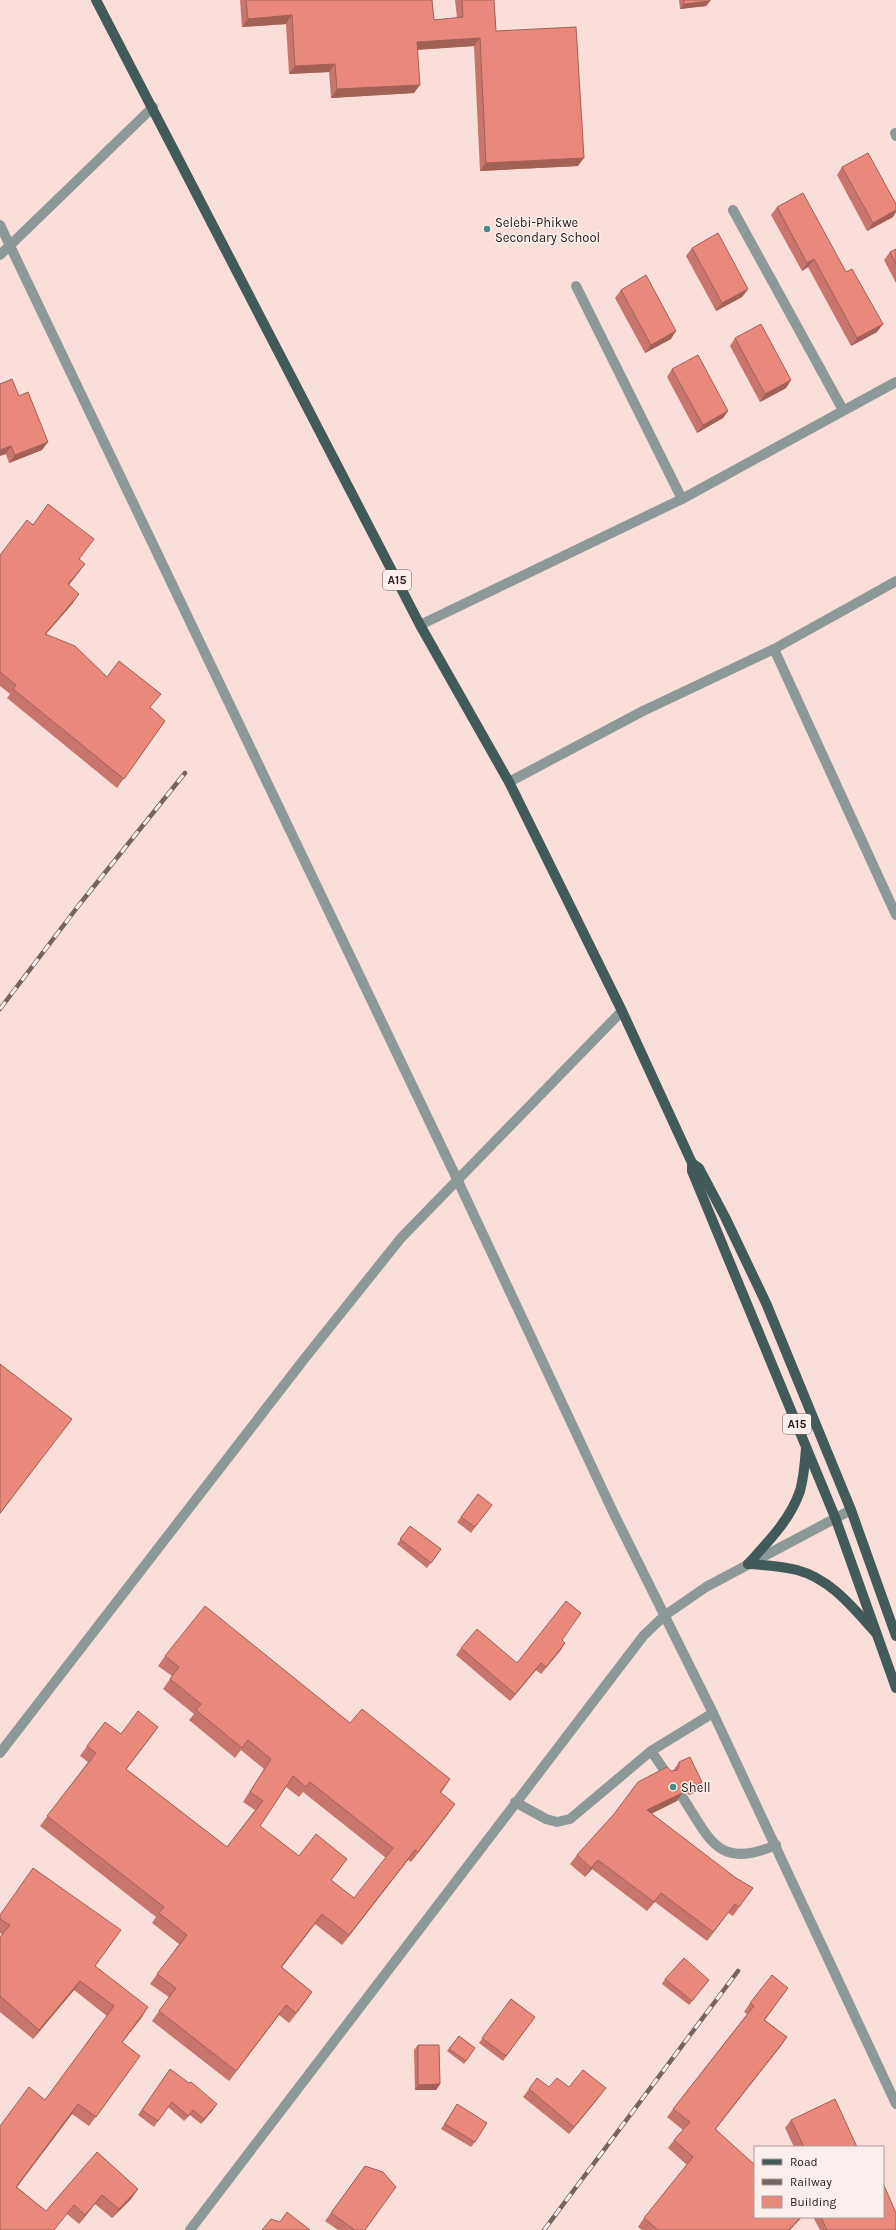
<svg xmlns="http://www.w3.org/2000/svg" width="896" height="2230" font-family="Karla,sans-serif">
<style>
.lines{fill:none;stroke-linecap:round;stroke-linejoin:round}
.minor{stroke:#8c9998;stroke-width:10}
.major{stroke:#435a5a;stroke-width:10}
.rail-casing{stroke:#756562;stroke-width:4.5}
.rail{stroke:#fbefee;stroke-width:3;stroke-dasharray:9;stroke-linecap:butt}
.wall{fill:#c8766b;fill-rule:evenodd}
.shaded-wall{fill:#a26057}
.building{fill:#e8897c;stroke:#a26057;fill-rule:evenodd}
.poi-dot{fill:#448b8a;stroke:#fbefee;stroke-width:1.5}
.labels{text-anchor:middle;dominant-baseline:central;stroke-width:3;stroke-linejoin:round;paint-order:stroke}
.shield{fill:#fbefee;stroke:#695e5c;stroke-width:1}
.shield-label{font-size:12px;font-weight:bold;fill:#2a201e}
.poi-label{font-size:13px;fill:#2a201e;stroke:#fbefee;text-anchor:start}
</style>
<rect width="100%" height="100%" fill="#faded9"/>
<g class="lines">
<g class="minor">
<path d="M 895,133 L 896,136"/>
<path d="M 733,210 L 843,410"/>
<path d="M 0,225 L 457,1179 L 614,1514 L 713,1713 L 896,2104"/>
<path d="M 0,255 L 153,107"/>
<path d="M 576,286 L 682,499"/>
<path d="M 420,625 L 682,499 L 896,382"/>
<path d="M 774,649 L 896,915"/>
<path d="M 509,782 L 643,711 L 774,649 L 896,581"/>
<path d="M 651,1751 L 667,1774"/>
<path d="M 0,1753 L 305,1358 L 401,1238 L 622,1011"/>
<path d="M 683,1798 C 711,1842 719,1869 776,1845"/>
<path d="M 515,1802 L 546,1819 L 557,1822 L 570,1819 L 651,1751 L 713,1713"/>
<path d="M 190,2230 L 644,1635 L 664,1616 L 706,1587 L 851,1510"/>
</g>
<g class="major">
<path d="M 96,0 L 420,625 L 509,782 L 622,1011 L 692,1163 L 692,1171 L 835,1517 L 896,1688"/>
<path d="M 692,1163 L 699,1168 L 725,1217 L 766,1303 L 851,1510 L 896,1636"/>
<path d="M 748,1564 C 764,1565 782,1566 797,1570 C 831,1579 853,1608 876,1633"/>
<path d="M 748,1564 C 768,1542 790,1520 800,1491 C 804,1477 805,1462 806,1448"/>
</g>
<defs>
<g id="rail">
<path d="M 0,1009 L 79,905 L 185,773"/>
<path d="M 544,2230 L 738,1971"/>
</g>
</defs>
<use href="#rail" class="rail-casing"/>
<use href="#rail" class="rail"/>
</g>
<g class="wall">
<path d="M 240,0 L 432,0 L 434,20 L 457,18 L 455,0 L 494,0 L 496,31 L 578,166 L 480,171 L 474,46 L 417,50 L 414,93 L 331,98 L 329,72 L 289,74 L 286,24 L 242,27 Z"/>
<path d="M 679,0 L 710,0 L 710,1 L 706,6 L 680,9 Z"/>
<path d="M 842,167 L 893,217 L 867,231 L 837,175 Z"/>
<path d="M 777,207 L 846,272 L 877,332 L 851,346 L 808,267 L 802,271 L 771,215 Z"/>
<path d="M 692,248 L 748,289 L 742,297 L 716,311 L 686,256 Z"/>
<path d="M 896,249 L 896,283 L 884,260 L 890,252 Z"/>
<path d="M 621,290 L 671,339 L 645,353 L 615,298 Z"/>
<path d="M 735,338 L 791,380 L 786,388 L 760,402 L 730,346 Z"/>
<path d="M 672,369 L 728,411 L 723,418 L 697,433 L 667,377 Z"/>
<path d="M 19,396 L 42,450 L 9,463 L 6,454 Z"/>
<path d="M 0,555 L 80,560 L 79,572 L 69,585 L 73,603 L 46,634 L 151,708 L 165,721 L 117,788 L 7,698 L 10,694 L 0,686 Z"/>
<path d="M 488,1510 L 471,1533 L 457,1522 L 461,1517 Z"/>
<path d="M 410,1526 L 441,1549 L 427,1568 L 397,1544 Z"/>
<path d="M 562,1640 L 565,1643 L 541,1674 L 536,1670 L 510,1701 L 456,1655 L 461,1648 L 517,1663 Z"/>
<path d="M 165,1656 L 350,1723 L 450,1779 L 441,1793 L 448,1814 L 411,1862 L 408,1860 L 342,1945 L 315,1924 L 282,1967 L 312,1992 L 305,2002 L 289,2023 L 279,2015 L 229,2081 L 152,2021 L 169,1997 L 150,1984 L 179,1944 L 152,1923 L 156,1917 L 40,1826 L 88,1762 L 80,1756 L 87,1746 L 121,1734 L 158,1727 L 126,1769 L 227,1847 L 255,1810 L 243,1802 L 264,1769 L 241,1750 L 235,1758 L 189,1720 L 194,1714 L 163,1689 L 172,1676 L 158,1666 ZM 286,1787 L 299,1797 L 303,1792 L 386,1858 L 354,1898 L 331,1880 L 340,1869 L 299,1856 L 260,1826 Z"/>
<path d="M 679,1762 L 702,1782 L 696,1792 L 689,1795 L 686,1792 L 683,1792 L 677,1801 L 651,1814 L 736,1878 L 753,1888 L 733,1916 L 728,1913 L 707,1941 L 655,1902 L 647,1911 L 592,1869 L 585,1877 L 570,1864 L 577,1855 L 671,1771 L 673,1771 Z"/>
<path d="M 0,1915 L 95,1966 L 142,2017 L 122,2042 L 134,2065 L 89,2126 L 72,2114 L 17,2187 L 46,2211 L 97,2152 L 138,2189 L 131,2199 L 112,2218 L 95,2204 L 79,2224 L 67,2214 L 0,2230 L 45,2100 L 107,2016 L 74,1990 L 33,2039 L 0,2012 L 0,1937 L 2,1934 L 0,1933 Z"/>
<path d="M 665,1979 L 709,1980 L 689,2005 L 662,1984 Z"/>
<path d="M 788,1988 L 765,2020 L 787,2037 L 716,2129 L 800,2219 L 790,2230 L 642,2230 L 638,2227 L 644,2218 L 687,2165 L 668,2148 L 674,2140 L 683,2130 L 667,2117 L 747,2014 L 744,2012 L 750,2003 Z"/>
<path d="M 511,1999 L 535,2017 L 503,2061 L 479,2043 Z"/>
<path d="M 459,2036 L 475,2048 L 464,2064 L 447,2051 Z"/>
<path d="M 418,2045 L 440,2084 L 436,2090 L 415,2090 L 414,2050 Z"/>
<path d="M 170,2069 L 213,2110 L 201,2124 L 190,2115 L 184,2121 L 168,2107 L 154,2127 L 138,2115 Z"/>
<path d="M 549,2087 L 569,2087 L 600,2096 L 569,2134 L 523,2097 L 529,2089 Z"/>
<path d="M 457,2104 L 475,2142 L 471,2147 L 441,2129 Z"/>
<path d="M 791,2120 L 857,2147 L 794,2147 L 785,2128 Z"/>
<path d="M 365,2166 L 365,2230 L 338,2230 L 325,2221 Z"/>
<path d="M 813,2217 L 883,2217 L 896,2230 L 820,2230 Z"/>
</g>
<g class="shaded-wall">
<path d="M 710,1 L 706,6 L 680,9 L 684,4 Z"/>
<path d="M 292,15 L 286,24 L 242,27 L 248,19 Z"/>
<path d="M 480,38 L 474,46 L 411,50 L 417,42 Z"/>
<path d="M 335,64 L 329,72 L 289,74 L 295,66 Z"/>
<path d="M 420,85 L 414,93 L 331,98 L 337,89 Z"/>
<path d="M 584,158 L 578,166 L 480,171 L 486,163 Z"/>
<path d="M 896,210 L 896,212 L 893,217 L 867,231 L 873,223 Z"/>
<path d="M 814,259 L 808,267 L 802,271 L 807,263 Z"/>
<path d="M 748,289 L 742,297 L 716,311 L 722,303 Z"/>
<path d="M 883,324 L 877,332 L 851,346 L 857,338 Z"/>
<path d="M 676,331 L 671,339 L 645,353 L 651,345 Z"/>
<path d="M 791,380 L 786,388 L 760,402 L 765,394 Z"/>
<path d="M 728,411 L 723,418 L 697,433 L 703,425 Z"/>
<path d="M 48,442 L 42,450 L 9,463 L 15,455 Z"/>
<path d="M 11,446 L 6,454 L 0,456 L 0,450 Z"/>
<path d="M 85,564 L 79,572 L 62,593 L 68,584 Z"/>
<path d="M 79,594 L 73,603 L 39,642 L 45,634 Z"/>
<path d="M 72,1419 L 64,1429 L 0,1514 L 0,1513 Z"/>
<path d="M 565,1643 L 561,1650 L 541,1674 L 546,1667 Z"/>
<path d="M 541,1663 L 536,1670 L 510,1701 L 515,1694 Z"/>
<path d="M 158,1727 L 151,1737 L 119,1779 L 126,1769 Z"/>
<path d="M 702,1782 L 696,1792 L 689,1795 L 695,1786 Z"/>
<path d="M 686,1783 L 692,1783 L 686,1792 L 683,1792 L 677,1801 L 640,1819 L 647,1810 L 683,1786 Z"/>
<path d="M 455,1804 L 448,1814 L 411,1862 L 418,1852 Z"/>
<path d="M 415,1850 L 408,1860 L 342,1945 L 349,1935 Z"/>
<path d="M 598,1860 L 592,1869 L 585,1877 L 591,1868 Z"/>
<path d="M 735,1904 L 728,1913 L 707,1941 L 713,1932 Z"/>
<path d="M 322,1914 L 315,1924 L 274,1977 L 281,1967 Z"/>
<path d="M 80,1981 L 74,1990 L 33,2039 L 39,2030 Z"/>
<path d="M 312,1992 L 305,2002 L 289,2023 L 296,2013 Z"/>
<path d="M 286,2005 L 279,2015 L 229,2081 L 236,2071 Z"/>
<path d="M 148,2007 L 142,2017 L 115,2052 L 122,2042 Z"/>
<path d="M 787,2037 L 781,2046 L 709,2137 L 715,2129 Z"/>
<path d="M 440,2084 L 436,2090 L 415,2090 L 418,2085 Z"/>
<path d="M 606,2088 L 600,2096 L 569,2134 L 574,2127 Z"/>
<path d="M 78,2104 L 72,2114 L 10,2196 L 16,2187 Z"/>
<path d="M 217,2104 L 213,2110 L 201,2124 L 204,2119 Z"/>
<path d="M 138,2189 L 131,2199 L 112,2218 L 119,2209 Z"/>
<path d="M 102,2195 L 95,2204 L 79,2224 L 85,2215 Z"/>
<path d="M 801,2217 L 802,2217 L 800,2219 L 790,2230 L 789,2230 Z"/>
</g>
<g class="building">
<path d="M 246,0 L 432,0 L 434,20 L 463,17 L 462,0 L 494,0 L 496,31 L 576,27 L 584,158 L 486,163 L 480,38 L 417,42 L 420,85 L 337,89 L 335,64 L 295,66 L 292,15 L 248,19 Z"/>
<path d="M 684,0 L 710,0 L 710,1 L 684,4 Z"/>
<path d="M 868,153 L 896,204 L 896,210 L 873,223 L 842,167 Z"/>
<path d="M 803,193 L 846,272 L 852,269 L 883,324 L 857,338 L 814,259 L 807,263 L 777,207 Z"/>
<path d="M 718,233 L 748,289 L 722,303 L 692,248 Z"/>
<path d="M 896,249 L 896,264 L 890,252 Z"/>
<path d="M 646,275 L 676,331 L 651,345 L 621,290 Z"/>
<path d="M 761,324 L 791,380 L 765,394 L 735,338 Z"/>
<path d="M 698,355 L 728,411 L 703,425 L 672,369 Z"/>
<path d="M 12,379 L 19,396 L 28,392 L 48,442 L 15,455 L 11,446 L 0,450 L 0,384 Z"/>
<path d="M 48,504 L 94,539 L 79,559 L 85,564 L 68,584 L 79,594 L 45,634 L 75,646 L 107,677 L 119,661 L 161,694 L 150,707 L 165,721 L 124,779 L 13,689 L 16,685 L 0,672 L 0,555 L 27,520 L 33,525 Z"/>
<path d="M 0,1364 L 72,1419 L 0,1513 Z"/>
<path d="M 478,1494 L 492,1505 L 475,1527 L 461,1517 Z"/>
<path d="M 410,1526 L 441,1549 L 431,1563 L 400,1539 Z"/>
<path d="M 566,1601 L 581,1613 L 562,1640 L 565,1643 L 546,1667 L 541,1663 L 515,1694 L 461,1648 L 477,1629 L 517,1663 Z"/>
<path d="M 205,1606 L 350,1723 L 362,1709 L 450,1779 L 440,1792 L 455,1804 L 418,1852 L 415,1850 L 349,1935 L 322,1914 L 281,1967 L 312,1992 L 296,2013 L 286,2005 L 236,2071 L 159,2011 L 176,1988 L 157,1974 L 187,1935 L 159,1913 L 164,1907 L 47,1816 L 96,1753 L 87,1746 L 105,1722 L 121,1734 L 138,1711 L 158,1727 L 126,1769 L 227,1847 L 263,1801 L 250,1792 L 271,1759 L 248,1740 L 242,1748 L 196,1710 L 201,1704 L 170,1679 L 179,1667 L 165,1656 ZM 293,1776 L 306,1787 L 310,1782 L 393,1848 L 354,1898 L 331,1880 L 347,1859 L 316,1834 L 299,1856 L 260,1826 Z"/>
<path d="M 690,1757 L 702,1782 L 695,1786 L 692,1783 L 686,1783 L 683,1786 L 684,1792 L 647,1810 L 736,1878 L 753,1888 L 739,1907 L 735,1904 L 713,1932 L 661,1893 L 654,1902 L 598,1860 L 591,1868 L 577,1855 L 614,1814 L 638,1782 L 667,1767 L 671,1771 L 677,1770 L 679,1767 L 679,1762 Z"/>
<path d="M 33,1868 L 121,1930 L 95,1966 L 148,2007 L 122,2042 L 140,2056 L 96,2117 L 78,2104 L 16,2187 L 46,2211 L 97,2152 L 138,2189 L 119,2209 L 102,2195 L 85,2215 L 74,2205 L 54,2230 L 0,2230 L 0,2126 L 29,2087 L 45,2100 L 114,2006 L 80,1981 L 39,2030 L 0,1996 L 0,1937 L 10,1925 L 0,1919 L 0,1915 Z"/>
<path d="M 684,1958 L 709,1980 L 692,2001 L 665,1979 Z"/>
<path d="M 772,1975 L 788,1988 L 764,2020 L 787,2037 L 715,2129 L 755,2165 L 755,2217 L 801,2217 L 789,2230 L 658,2230 L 644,2218 L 693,2157 L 674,2140 L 690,2122 L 673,2109 L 754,2006 L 750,2003 Z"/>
<path d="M 511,1999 L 535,2017 L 506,2056 L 482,2038 Z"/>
<path d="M 459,2036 L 475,2048 L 466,2061 L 449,2049 Z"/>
<path d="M 418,2045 L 439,2045 L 440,2084 L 418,2085 Z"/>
<path d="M 170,2069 L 189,2083 L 191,2082 L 217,2104 L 204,2119 L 193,2110 L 188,2116 L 172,2102 L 158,2121 L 142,2110 Z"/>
<path d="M 583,2070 L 606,2088 L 574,2127 L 529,2089 L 537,2078 L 549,2087 L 557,2078 L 569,2087 Z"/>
<path d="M 835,2099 L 857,2147 L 804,2147 L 791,2120 Z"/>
<path d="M 457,2104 L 487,2123 L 475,2142 L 445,2124 Z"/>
<path d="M 365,2166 L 383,2172 L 396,2187 L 365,2230 L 355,2230 L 331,2213 Z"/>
<path d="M 883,2183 L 896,2213 L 896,2230 L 827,2230 L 821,2217 L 883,2217 Z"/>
<path d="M 287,2212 L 310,2230 L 262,2230 L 271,2219 L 280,2222 Z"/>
</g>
<g class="poi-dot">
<circle cx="487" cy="229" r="4"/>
<circle cx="673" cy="1787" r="4"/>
</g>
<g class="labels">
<g class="shield">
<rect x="383" y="570" width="28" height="20" rx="3"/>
<rect x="783" y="1414" width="28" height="20" rx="3"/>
</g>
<g class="shield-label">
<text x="397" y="580">A15</text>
<text x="797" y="1424">A15</text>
</g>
<g class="poi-label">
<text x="495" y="222">Selebi-Phikwe<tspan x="495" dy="15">Secondary School</tspan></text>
<text x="681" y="1787">Shell</text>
</g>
</g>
<rect x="754" y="2146" width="130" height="72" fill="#fbefee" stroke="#a79c9b"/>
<rect x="762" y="2159" width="20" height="6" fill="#435a5a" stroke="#a79c9b"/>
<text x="790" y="2166" font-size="12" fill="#2a201e">Road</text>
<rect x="762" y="2179" width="20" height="6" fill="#756562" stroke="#a79c9b"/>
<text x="790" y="2186" font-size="12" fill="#2a201e">Railway</text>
<rect x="762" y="2196" width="20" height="12" fill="#e8897c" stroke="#a79c9b"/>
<text x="790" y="2206" font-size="12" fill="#2a201e">Building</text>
</svg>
